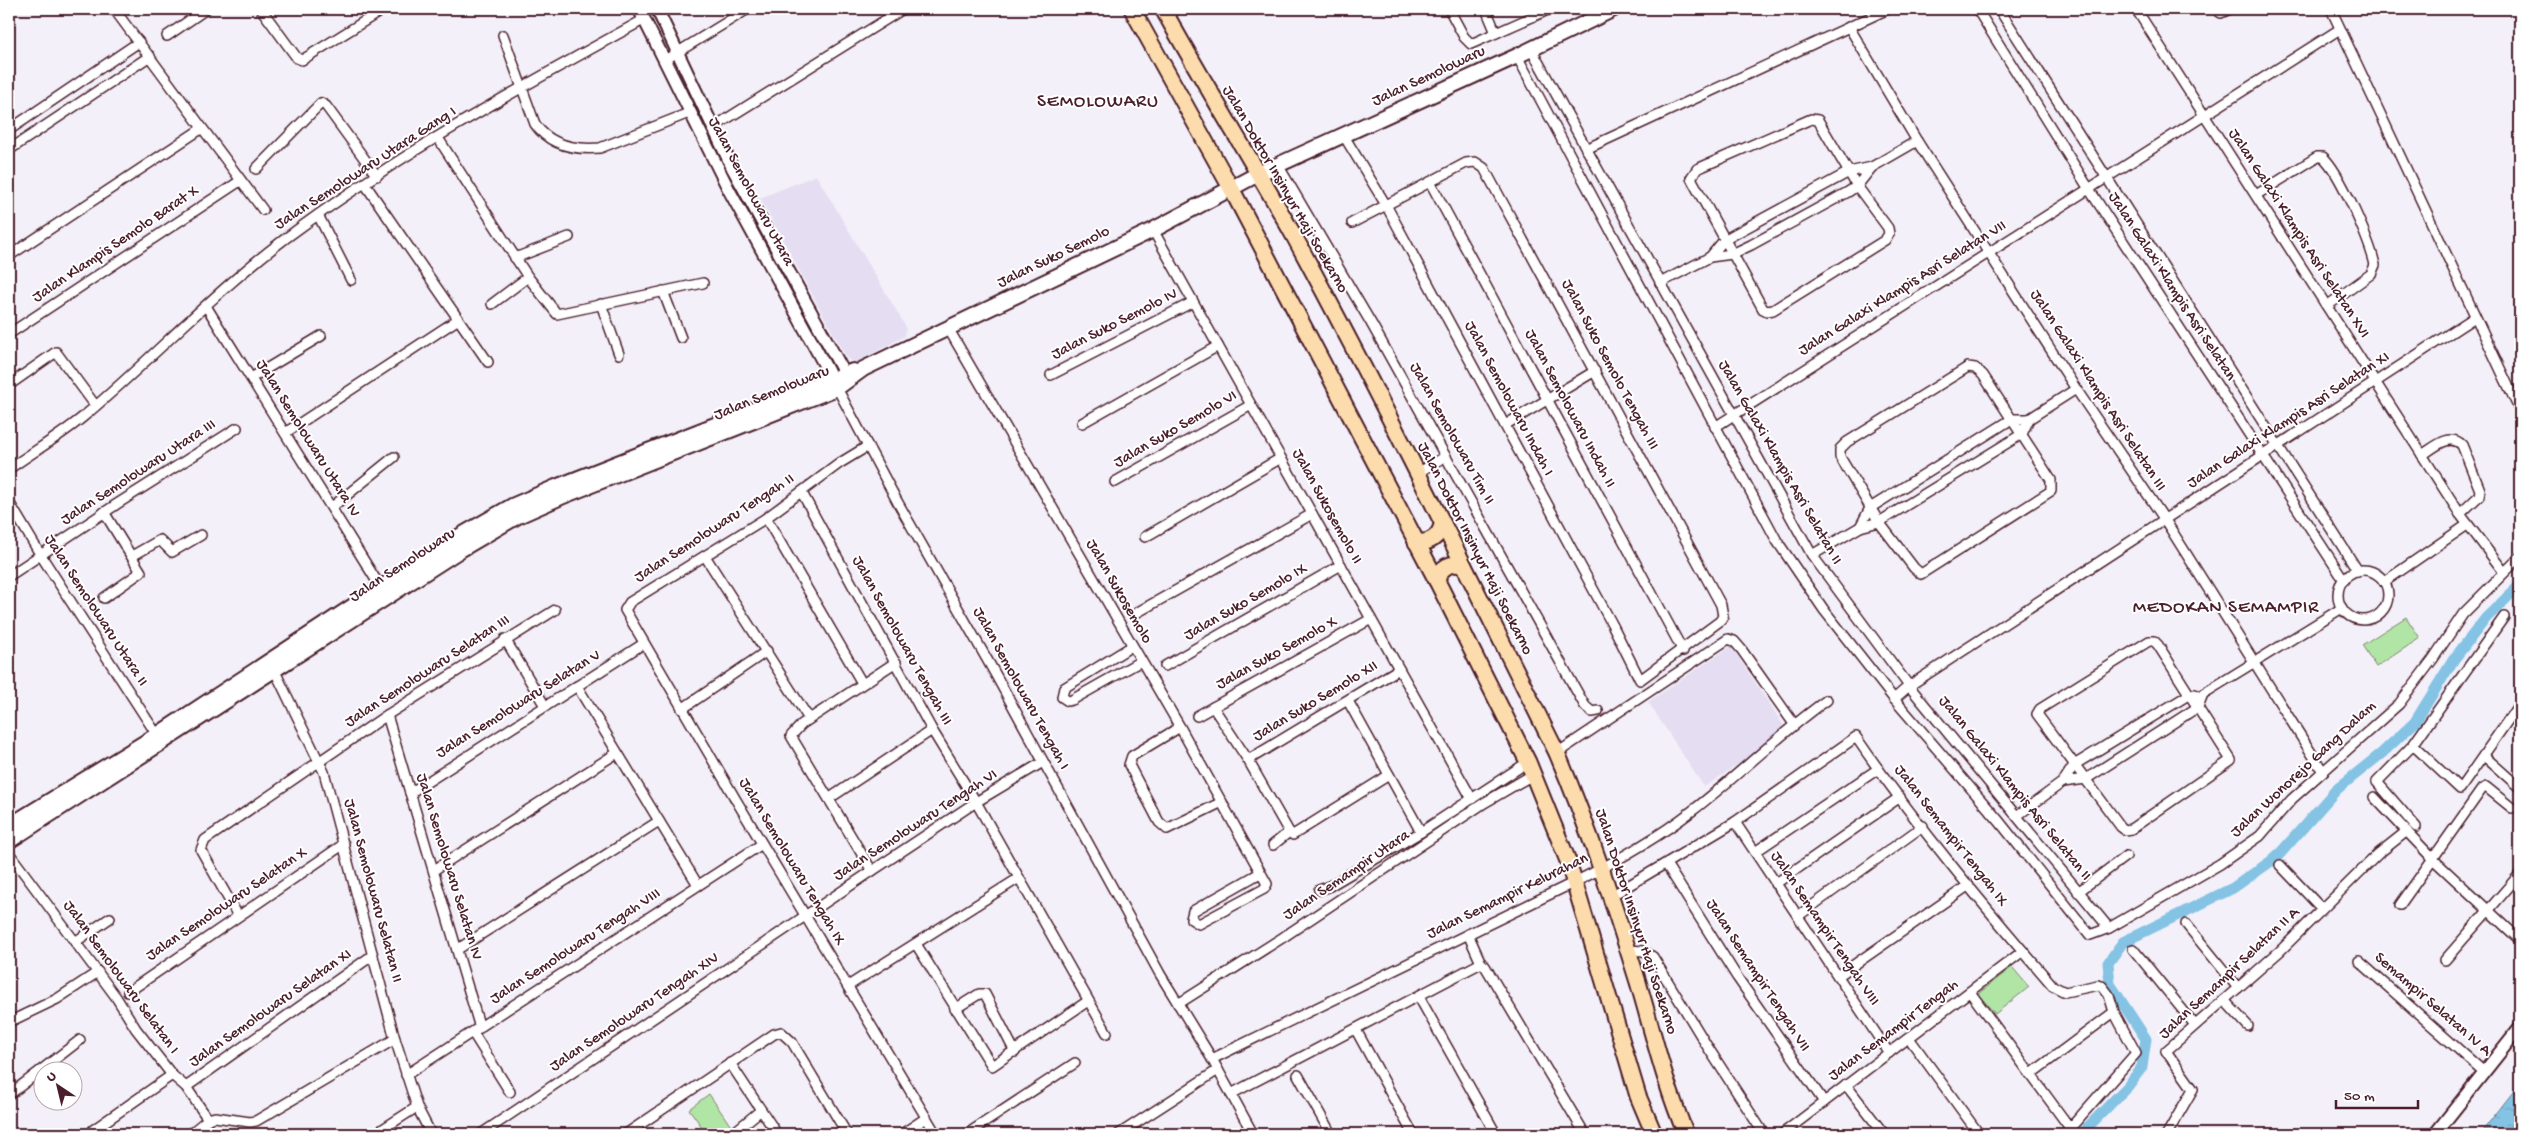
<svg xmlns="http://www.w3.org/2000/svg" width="2529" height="1143" font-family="'Gochi Hand',sans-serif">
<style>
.built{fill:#e5def2}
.pitch{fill:#b1e5a6;stroke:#7e8268}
.water{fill:url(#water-ripples);stroke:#6d819a}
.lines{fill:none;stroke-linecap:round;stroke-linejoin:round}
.canal{stroke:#84c3e4;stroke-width:11}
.minor-casing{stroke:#4a1f2b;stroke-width:12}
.tertiary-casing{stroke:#4a1f2b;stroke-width:15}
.secondary-casing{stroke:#4a1f2b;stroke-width:18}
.primary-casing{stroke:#4a1f2b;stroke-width:19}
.minor{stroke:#fff;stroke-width:9}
.tertiary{stroke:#fff;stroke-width:11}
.secondary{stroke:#fff;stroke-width:14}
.primary{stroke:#fcdcac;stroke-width:15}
.labels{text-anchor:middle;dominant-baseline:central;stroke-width:4;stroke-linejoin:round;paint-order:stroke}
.street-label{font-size:16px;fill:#4a1f2b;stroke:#fff}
.quarter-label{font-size:19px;letter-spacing:1px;fill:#4a1f2b;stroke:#fff}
</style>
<defs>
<pattern id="water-ripples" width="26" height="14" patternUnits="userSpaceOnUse" patternTransform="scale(1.25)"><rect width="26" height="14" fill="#84c3e4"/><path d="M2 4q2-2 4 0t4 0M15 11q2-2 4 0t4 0" fill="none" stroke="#74a7c4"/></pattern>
</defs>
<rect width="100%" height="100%" fill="#f3f0f9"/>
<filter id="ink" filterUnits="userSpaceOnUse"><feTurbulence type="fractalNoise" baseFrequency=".02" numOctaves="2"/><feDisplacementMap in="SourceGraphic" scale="10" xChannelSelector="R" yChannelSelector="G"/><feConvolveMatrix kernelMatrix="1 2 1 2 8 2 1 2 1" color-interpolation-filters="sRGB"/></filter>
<g filter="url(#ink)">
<g class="built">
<path d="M 816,175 L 906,327 L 905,336 L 855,363 L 847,359 L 760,198 Z"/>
<path d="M 1731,646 L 1788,732 L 1704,787 L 1648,702 Z"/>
</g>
<g class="pitch">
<path d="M 2406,617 L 2420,638 L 2376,667 L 2362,645 Z"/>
<path d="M 2012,967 L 2029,987 L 1995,1014 L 1978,994 Z"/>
<path d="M 709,1094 L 730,1125 L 717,1134 L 707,1134 L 689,1109 Z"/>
</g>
<path class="water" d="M 2520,1083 L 2520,1134 L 2480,1134 Z"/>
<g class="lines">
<path class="canal" d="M 2081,1134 L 2128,1086 L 2142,1067 L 2146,1039 L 2110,984 L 2108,963 L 2123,942 L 2233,888 L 2277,857 L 2336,790 L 2382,753 L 2415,722 L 2454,659 L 2486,618 L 2520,585"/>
<defs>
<g id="minor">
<path d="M 114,9 L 263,210"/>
<path d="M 261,9 L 297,58 L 302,60 L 384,9"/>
<path d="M 1449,9 L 1464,37 L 1471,44 L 1550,9"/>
<path d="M 1489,9 L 1488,14 L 1496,33"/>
<path d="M 1977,9 L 2089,189 L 2344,580"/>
<path d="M 1999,9 L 2358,571"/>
<path d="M 2136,9 L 2460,514 L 2504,572"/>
<path d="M 2215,9 L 2221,13 L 2230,9"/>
<path d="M 2331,9 L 2520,411"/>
<path d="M 1849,27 L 1917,141 L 2076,389 L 2165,520 L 2322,770"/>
<path d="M 503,35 L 535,124 C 550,146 575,150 600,148 L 689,113"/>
<path d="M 167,36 L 206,9"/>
<path d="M 1531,49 L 1812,555 L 1909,686 L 2109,928"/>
<path d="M 1517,56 L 1777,541 L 1824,610 L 1894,699 L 1999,821 L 2090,935 L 2109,928 L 2220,864 L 2260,836 L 2292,799 L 2399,704 L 2433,659 L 2463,614 L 2520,557"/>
<path d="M 665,60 L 748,9"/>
<path d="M 1811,119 L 1818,120 L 1857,186 L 1888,228 L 1889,234 L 1885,240 L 1773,310 L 1767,311 L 1763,309 L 1691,178 L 1697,169 Z"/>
<path d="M 712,128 L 903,9"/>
<path d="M 9,130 L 139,42"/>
<path d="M 1344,136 L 1386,205 L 1612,624 L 1640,680 L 1720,621 L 1723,616 L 1721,605 L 1484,168 L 1475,162 L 1466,163 L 1352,223"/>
<path d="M 438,138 L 528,277 L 557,314 L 703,283"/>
<path d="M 1586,149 L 1888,9"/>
<path d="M 9,150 L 150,56"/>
<path d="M 1278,165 L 1371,323 L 1585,706 L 1592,712 L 1598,711"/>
<path d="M 256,169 L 321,103 L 326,106 L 377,176"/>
<path d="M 1430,182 L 1683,651"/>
<path d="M 365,184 L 488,362"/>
<path d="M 2256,195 L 2317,157 L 2323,157 C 2340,172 2370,242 2375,265 L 2371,274 L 2327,306"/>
<path d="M 318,215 L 351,280"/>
<path d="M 1153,230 L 1472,799"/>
<path d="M 9,256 L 201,129"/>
<path d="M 1710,257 L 1724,240 L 1742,230 L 1849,172 L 1872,167 L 1917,141"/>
<path d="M 515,258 L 569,237"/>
<path d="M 1660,283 L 1710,257 L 1732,254 L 1751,245 L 1848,192 L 1857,186 L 1872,167"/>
<path d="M 663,291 L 681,338"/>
<path d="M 492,304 L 528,277"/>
<path d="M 601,304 L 619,354"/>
<path d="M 206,306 L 381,588"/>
<path d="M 948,328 L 1180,727 L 1267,884 L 1264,889 L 1199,924 L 1191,919 L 1193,911 L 1260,873"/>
<path d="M 9,334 L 240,181"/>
<path d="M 1968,367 L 1975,368 L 1983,375 L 2051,480 L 2051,491 L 1921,574 L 1914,568 L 1879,522 L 1840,457 L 1840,449 L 1847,442 Z"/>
<path d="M 1051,375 L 1193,302"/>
<path d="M 251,378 L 321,336"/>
<path d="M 9,385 L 56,352 L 95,405"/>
<path d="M 837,388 L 897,501 L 993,670 L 1160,974 L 1212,1059 L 1253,1134"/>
<path d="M 1082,423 L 1218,346"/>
<path d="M 1505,425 L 1595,371"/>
<path d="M 1715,427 L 2340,29"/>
<path d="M 285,433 L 457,320"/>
<path d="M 868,446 L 840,463 L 766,518 L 630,602 L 625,610 L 736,800 L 936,1134"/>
<path d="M 2422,455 C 2434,448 2449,432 2462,445 L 2480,490 L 2479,496 L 2460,514"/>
<path d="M 9,469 C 33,452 60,436 83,417 C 152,359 214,292 286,238 C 398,154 523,86 645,19"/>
<path d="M 1416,474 L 1446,456"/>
<path d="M 1115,482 L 1251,405"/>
<path d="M 802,493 L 932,730 L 976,802 L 1107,1033"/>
<path d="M 9,502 L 40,554 L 157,735"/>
<path d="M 332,507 L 394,457"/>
<path d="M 766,518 L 862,683"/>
<path d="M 1860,527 L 1870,508 L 2012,419 L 2029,419"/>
<path d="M 1145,537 L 1281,458"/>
<path d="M 1812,555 L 1860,527 L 1879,522 L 2022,434 L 2029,419 L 2076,389"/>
<path d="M 132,556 L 160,540 L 172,552 L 201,535"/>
<path d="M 705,556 L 809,719"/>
<circle cx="2363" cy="595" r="25"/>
<path d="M 9,576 L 117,504 L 237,428"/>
<path d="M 2384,582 L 2467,525"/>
<path d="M 104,598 L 141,572 L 104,512"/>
<path d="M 1138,612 L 1312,514"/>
<path d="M 505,639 L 545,706"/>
<path d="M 2149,641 L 2154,641 L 2158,645 L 2231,760 L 2131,829 L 2125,830 L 2121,827 L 2037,714 L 2040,709 Z"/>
<path d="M 1132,646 L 1064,688 L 1062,697 L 1068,701 L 1072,700 L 1141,661"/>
<path d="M 272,665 L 324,772 L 395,1039 L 417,1107 L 431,1134"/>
<path d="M 1165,666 L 1341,565"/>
<path d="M 577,686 L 698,885"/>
<path d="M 1894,699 L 1909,686 L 2475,317"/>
<path d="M 1348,701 L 1421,832"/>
<path d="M 1213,707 L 1248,760 L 1289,832 L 1293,835 L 1389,775"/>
<path d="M 682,709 L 767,651"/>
<path d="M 387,715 L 480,1028"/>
<path d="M 1197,716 L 1371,619"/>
<path d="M 1180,727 L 1132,756 L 1129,765 L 1159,822 L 1167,829 L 1222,802"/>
<path d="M 2413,745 L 2460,789 L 2520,703"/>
<path d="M 1557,753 L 1728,639 L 1734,641 L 1741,649 L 1794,724"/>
<path d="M 2484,756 L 2520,788"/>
<path d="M 1248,760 L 1399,669"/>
<path d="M 2063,782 L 2086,779 L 2198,707 L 2203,694 L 2342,608"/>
<path d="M 410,793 L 643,644"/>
<path d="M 2374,797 L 2434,860 L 2520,940"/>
<path d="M 830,798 L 932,730"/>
<path d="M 2018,815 L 2063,782 L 2074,765 L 2190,694 L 2195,694"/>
<path d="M 1735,822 L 1889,1053"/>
<path d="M 2416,827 L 2377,782 L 2413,745 L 2504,617"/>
<path d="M 1273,845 L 1289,832"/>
<path d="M 1755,852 L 1878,769"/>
<path d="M 9,853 L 116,997 L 136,1029 L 172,1075 L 186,1087 L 208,1119"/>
<path d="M 1666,864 L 1737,977 L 1824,1102"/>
<path d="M 2280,865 L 2321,908"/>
<path d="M 434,870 L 617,753"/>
<path d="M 872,871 L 791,736 L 802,724 L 896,662"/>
<path d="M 1775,884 L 1900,797"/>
<path d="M 1319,890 L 1328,887 L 1421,832 L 1528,762"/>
<path d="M 2078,892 L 2126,856"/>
<path d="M 1611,896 L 1735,822 L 1856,737 C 1915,824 1984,906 2053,986 L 2065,992 L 2098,985 L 2102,986 L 2109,995 L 2114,1012 L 2136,1053 L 2065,1134"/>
<path d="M 2400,905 L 2482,789 L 2486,787 L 2512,808"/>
<path d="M 237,914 L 201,850 L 205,840 L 387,715 L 555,610"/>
<path d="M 1798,916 L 1923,826"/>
<path d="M 2186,924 L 2238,988"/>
<path d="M 1468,934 L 1481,963"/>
<path d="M 75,942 L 110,918"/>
<path d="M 916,944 L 992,1066 L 1088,1001"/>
<path d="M 458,949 L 659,821"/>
<path d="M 2133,949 L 2195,1025"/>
<path d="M 1627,950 L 1644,951 L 1653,957 L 1707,1046 L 1764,1134"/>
<path d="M 2445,960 L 2520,874"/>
<path d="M 2359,961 L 2484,1072"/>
<path d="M 1838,976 L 1969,885"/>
<path d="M 848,986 L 1019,878"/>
<path d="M 128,992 L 344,844"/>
<path d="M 1970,992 L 2070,1128"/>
<path d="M 1419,997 L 1496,1134"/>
<path d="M 2224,1000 L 2248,1026"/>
<path d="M 1178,1004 L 1282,938 L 1484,803 L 1534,774"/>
<path d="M 955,1009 L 979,994 L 985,994 L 1015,1052"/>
<path d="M 9,1022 L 57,999 L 98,972"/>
<path d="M 1356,1030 L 1413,1134"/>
<path d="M 473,1033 L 510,1092"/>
<path d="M 1909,1038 L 1979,1134"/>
<path d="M 1212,1059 L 1575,882 C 1615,862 1656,839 1692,811 C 1738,776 1779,734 1827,700"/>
<path d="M 730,1063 L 777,1134"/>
<path d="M 2031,1074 L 2114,1012"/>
<path d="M 406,1075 L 762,844"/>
<path d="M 1298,1075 L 1331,1134"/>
<path d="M 1846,1085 L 1884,1134"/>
<path d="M 186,1087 L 373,955"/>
<path d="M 1231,1094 L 1481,963 L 1485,966 L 1585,1134"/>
<path d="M 9,1095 L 80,1040"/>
<path d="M 93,1130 L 172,1075"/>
<path d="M 190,1134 L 208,1119 L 215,1117 L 250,1122 L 256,1121 L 395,1039"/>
<path d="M 375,1134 L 417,1107"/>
<path d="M 481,1134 L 872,871 L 976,802 L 1043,762"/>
<path d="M 626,1134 L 774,1034 L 781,1032 L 792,1042 L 847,1134"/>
<path d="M 732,1134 L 761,1110"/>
<path d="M 902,1134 L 926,1118"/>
<path d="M 967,1134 L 1075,1063"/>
<path d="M 1119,1134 L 1218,1070"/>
<path d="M 1782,1134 L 2023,951"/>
<path d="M 2167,1134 L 2193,1089 L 2166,1051 L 2280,951 L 2378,854 L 2407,831"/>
</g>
<g id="tertiary">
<path d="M 639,9 L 729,190 L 836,386"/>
<path d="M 657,9 L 732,167 L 848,380"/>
<path d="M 2435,1134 L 2520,1027"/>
</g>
<g id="secondary">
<path d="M 9,826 L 157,735 L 458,537 L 512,506 L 556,487 L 853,371"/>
<path d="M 9,841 L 460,550 L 518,516 L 561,497 L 837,388 L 863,369 L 1153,230 L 1258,174 L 1517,56 L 1614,9"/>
</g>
<g id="primary">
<path d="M 1132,9 L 1231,188 L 1437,581 L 1528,762 L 1568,861 L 1638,1096 L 1654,1134"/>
<path d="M 1163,9 C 1205,86 1252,160 1294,236 C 1386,406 1471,580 1557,753 C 1589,828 1614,905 1638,982 C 1653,1033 1665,1085 1686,1134"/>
<path d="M 1416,542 C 1429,544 1439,537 1442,525"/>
<path d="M 1437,581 C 1440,567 1451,561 1464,566"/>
</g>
</defs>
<use href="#minor" class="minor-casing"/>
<use href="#tertiary" class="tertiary-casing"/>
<use href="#secondary" class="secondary-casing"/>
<use href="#primary" class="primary-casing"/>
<use href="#minor" class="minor"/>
<use href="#tertiary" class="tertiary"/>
<use href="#secondary" class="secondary"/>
<use href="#primary" class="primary"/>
</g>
</g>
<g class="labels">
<g class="street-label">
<text transform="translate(1429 77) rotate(-25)">Jalan Semolowaru</text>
<text transform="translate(366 169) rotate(-33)">Jalan Semolowaru Utara Gang I</text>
<text transform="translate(1284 190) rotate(60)">Jalan Doktor Insinyur Haji Soekarno</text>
<text transform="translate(750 192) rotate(62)">Jalan Semolowaru Utara</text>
<text transform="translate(2298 234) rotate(57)">Jalan Galaxi Klampis Asri Selatan XVI</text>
<text transform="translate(116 245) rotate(-34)">Jalan Klampis Semolo Barat X</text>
<text transform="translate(1054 258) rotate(-26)">Jalan Suko Semolo</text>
<text transform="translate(2171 287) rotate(57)">Jalan Galaxi Klampis Asri Selatan</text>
<text transform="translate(1903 289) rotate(-32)">Jalan Galaxi Klampis Asri Selatan VII</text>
<text transform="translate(1115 325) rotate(-27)">Jalan Suko Semolo IV</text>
<text transform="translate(1609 365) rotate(62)">Jalan Suko Semolo Tengah III</text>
<text transform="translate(2097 391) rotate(57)">Jalan Galaxi Klampis Asri Selatan III</text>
<text transform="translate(772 394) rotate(-22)">Jalan Semolowaru</text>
<text transform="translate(1508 399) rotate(62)">Jalan Semolowaru Indah I</text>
<text transform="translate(1569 409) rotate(62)">Jalan Semolowaru Indah II</text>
<text transform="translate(2289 421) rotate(-33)">Jalan Galaxi Klampis Asri Selatan XI</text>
<text transform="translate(1176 430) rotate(-30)">Jalan Suko Semolo VI</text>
<text transform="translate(1451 434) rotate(61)">Jalan Semolowaru Tim II</text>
<text transform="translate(307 439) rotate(58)">Jalan Semolowaru Utara IV</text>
<text transform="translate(1779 463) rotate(60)">Jalan Galaxi Klampis Asri Selatan II</text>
<text transform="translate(139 473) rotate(-33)">Jalan Semolowaru Utara III</text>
<text transform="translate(1326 507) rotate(61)">Jalan Sukosemolo II</text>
<text transform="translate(715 529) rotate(-33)">Jalan Semolowaru Tengah II</text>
<text transform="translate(1474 549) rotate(63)">Jalan Doktor Insinyur Haji Soekarno</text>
<text transform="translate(403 566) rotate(-33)">Jalan Semolowaru</text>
<text transform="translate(1118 592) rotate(60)">Jalan Sukosemolo</text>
<text transform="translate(1246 603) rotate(-30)">Jalan Suko Semolo IX</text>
<text transform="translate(95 611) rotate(57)">Jalan Semolowaru Utara II</text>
<text transform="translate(901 641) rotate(61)">Jalan Semolowaru Tengah III</text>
<text transform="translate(1277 654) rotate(-29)">Jalan Suko Semolo X</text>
<text transform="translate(428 672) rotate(-33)">Jalan Semolowaru Selatan III</text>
<text transform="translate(1020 689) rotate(61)">Jalan Semolowaru Tengah I</text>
<text transform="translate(1316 702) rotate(-31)">Jalan Suko Semolo XII</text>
<text transform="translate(519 705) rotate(-32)">Jalan Semolowaru Selatan V</text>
<text transform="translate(2304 770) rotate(-43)">Jalan Wonorejo Gang Dalam</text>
<text transform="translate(2014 789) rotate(51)">Jalan Galaxi Klampis Asri Selatan II</text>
<text transform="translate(916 826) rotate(-33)">Jalan Semolowaru Tengah VI</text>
<text transform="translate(1950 836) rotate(52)">Jalan Semampir Tengah IX</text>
<text transform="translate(791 862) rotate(59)">Jalan Semolowaru Tengah IX</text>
<text transform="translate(448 867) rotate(73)">Jalan Semolowaru Selatan IV</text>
<text transform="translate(1347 876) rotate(-34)">Jalan Semampir Utara</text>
<text transform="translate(372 891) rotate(75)">Jalan Semolowaru Selatan II</text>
<text transform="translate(1508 897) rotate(-26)">Jalan Semampir Kelurahan</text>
<text transform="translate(227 905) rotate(-34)">Jalan Semolowaru Selatan X</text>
<text transform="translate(1635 922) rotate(72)">Jalan Doktor Insinyur Haji Soekarno</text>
<text transform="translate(1824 929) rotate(56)">Jalan Semampir Tengah VIII</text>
<text transform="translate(576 947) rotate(-33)">Jalan Semolowaru Tengah VIII</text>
<text transform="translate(2230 974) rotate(-43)">Jalan Semampir Selatan II A</text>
<text transform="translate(1757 976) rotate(57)">Jalan Semampir Tengah VII</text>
<text transform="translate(120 978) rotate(54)">Jalan Semolowaru Selatan I</text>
<text transform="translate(2432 1005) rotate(41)">Semampir Selatan IV A</text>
<text transform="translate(271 1009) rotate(-35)">Jalan Semolowaru Selatan XI</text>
<text transform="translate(635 1013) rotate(-34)">Jalan Semolowaru Tengah XIV</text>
<text transform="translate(1894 1031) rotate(-37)">Jalan Semampir Tengah</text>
</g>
<g class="quarter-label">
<text x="1098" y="102">SEMOLOWARU</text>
<text x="2226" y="608">MEDOKAN SEMAMPIR</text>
</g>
</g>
<rect width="2529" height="1143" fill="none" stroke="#fff" stroke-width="30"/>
<rect x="15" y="15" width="2499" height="1113" fill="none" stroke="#4a1f2b" stroke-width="2" filter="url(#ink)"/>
<g transform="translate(58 1086) rotate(325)"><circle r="24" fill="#ffffff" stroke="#b7a5aa"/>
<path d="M0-4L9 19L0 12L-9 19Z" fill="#4a1f2b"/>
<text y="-8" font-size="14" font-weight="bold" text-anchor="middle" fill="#4a1f2b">U</text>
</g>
<path d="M2336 1100v8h82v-8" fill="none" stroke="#4a1f2b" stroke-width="2.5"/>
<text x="2344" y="1100" font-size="15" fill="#4a1f2b" stroke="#ffffff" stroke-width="4" paint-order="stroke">50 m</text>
</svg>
